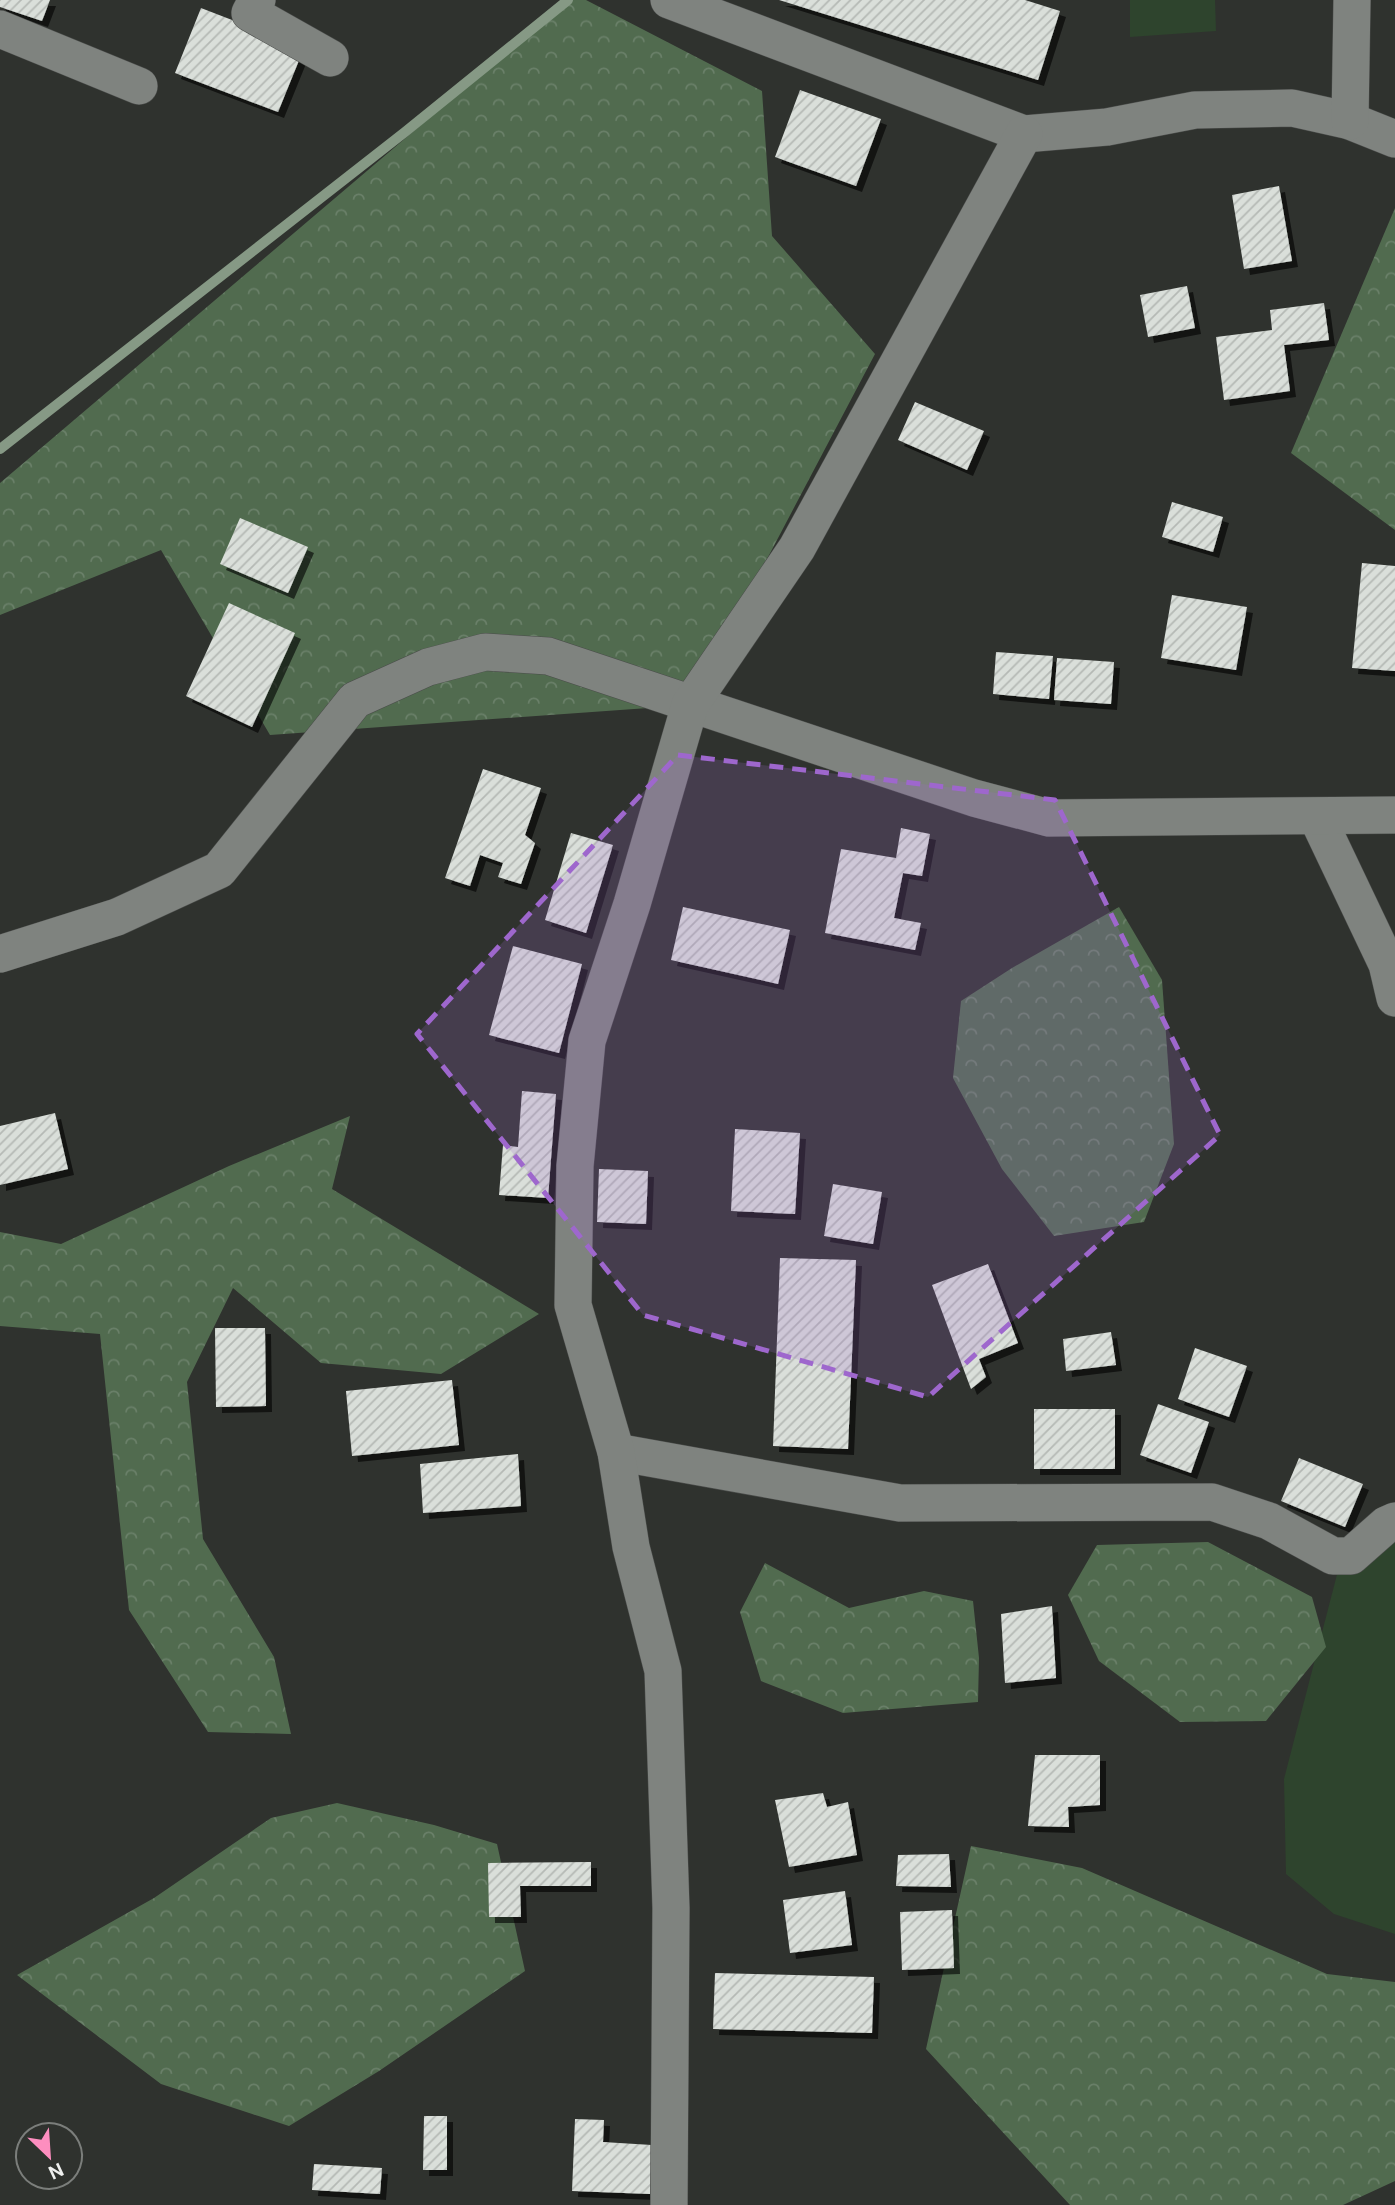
<svg xmlns="http://www.w3.org/2000/svg" width="1395" height="2205" font-family="'DM Sans',sans-serif">
<style>
.green{fill:#2e442d}
.forest{fill:url(#forest-crowns)}
.lines{fill:none;stroke-linecap:round;stroke-linejoin:round}
.stream{stroke:#869985;stroke-width:10}
.building{fill:url(#building-hatch);filter:url(#shadow)}
.street-casing{stroke:#4b4d4b;stroke-width:38}
.street{stroke:#7f837f;stroke-width:37}
.marked{fill:#9e67cd;fill-opacity:0.2;stroke:#9e67cd;stroke-width:5;stroke-dasharray:14 9;stroke-linejoin:round}
</style>
<defs>
<pattern id="forest-crowns" width="20" height="18" patternUnits="userSpaceOnUse" patternTransform="scale(1.75)"><rect width="20" height="18" fill="#516b4f"/><path d="M2 6a3 3 0 1 1 6 0M12 15a3 3 0 1 1 6 0" fill="none" stroke="#6a8069"/></pattern>
<pattern id="building-hatch" width="6" height="6" patternUnits="userSpaceOnUse" patternTransform="scale(1.75)"><rect width="6" height="6" fill="#dadfda"/><path d="M-1 1l2-2M0 6l6-6M5 7l2-2" fill="none" stroke="#b5b9b5"/></pattern>
<filter id="shadow"><feDropShadow dx="6" dy="6" stdDeviation="0" flood-color="#0009"/></filter>
</defs>
<rect width="100%" height="100%" fill="#2f322e"/>
<g class="green">
<path d="M 1130,0 L 1215,0 L 1216,31 L 1130,37 Z"/>
<path d="M 1395,1538 L 1395,1934 L 1334,1914 L 1286,1874 L 1284,1779 L 1340,1563 Z"/>
</g>
<g class="forest">
<path d="M 568,0 L 586,0 L 762,91 L 772,236 L 875,354 L 690,705 L 270,735 L 161,550 L 0,615 L 0,483 Z"/>
<path d="M 1395,208 L 1395,530 L 1291,453 Z"/>
<path d="M 1119,907 L 1162,980 L 1174,1144 L 1144,1222 L 1054,1236 L 1002,1169 L 953,1078 L 961,1001 L 1012,968 Z"/>
<path d="M 350,1116 L 332,1189 L 539,1314 L 441,1374 L 321,1363 L 233,1288 L 187,1382 L 203,1539 L 274,1657 L 291,1734 L 208,1732 L 129,1610 L 100,1334 L 0,1326 L 0,1232 L 61,1244 L 229,1166 Z"/>
<path d="M 1208,1542 L 1312,1597 L 1326,1647 L 1266,1721 L 1180,1722 L 1099,1661 L 1068,1595 L 1097,1545 Z"/>
<path d="M 765,1563 L 849,1608 L 924,1591 L 973,1601 L 979,1658 L 978,1702 L 843,1713 L 761,1681 L 740,1612 Z"/>
<path d="M 337,1803 L 434,1825 L 497,1844 L 525,1971 L 379,2071 L 289,2126 L 161,2084 L 17,1975 L 154,1898 L 271,1818 Z"/>
<path d="M 971,1846 L 1082,1868 L 1327,1974 L 1395,1982 L 1395,2181 L 1343,2205 L 1070,2205 L 926,2049 Z"/>
</g>
<g class="lines">
<path class="stream" d="M 0,449 L 405,132 L 568,0"/>
</g>
<g class="building">
<path d="M 0,0 L 50,0 L 42,21 L 0,7 Z"/>
<path d="M 779,0 L 1025,0 L 1060,11 L 1038,80 Z"/>
<path d="M 201,8 L 304,48 L 278,112 L 175,73 Z"/>
<path d="M 800,90 L 881,119 L 856,186 L 775,157 Z"/>
<path d="M 1279,186 L 1292,261 L 1244,269 L 1232,195 Z"/>
<path d="M 1187,286 L 1195,328 L 1148,337 L 1140,295 Z"/>
<path d="M 1324,303 L 1329,340 L 1284,345 L 1290,391 L 1224,400 L 1216,337 L 1272,330 L 1270,310 Z"/>
<path d="M 915,402 L 984,431 L 967,470 L 898,440 Z"/>
<path d="M 1172,502 L 1223,517 L 1213,552 L 1162,537 Z"/>
<path d="M 240,518 L 308,547 L 288,593 L 220,564 Z"/>
<path d="M 1362,563 L 1395,566 L 1395,671 L 1352,668 Z"/>
<path d="M 1172,595 L 1247,607 L 1236,670 L 1161,658 Z"/>
<path d="M 229,603 L 295,633 L 252,727 L 186,696 Z"/>
<path d="M 996,652 L 1053,656 L 1049,699 L 993,694 Z"/>
<path d="M 1057,658 L 1114,662 L 1111,704 L 1054,700 Z"/>
<path d="M 483,769 L 541,788 L 525,835 L 535,843 L 521,884 L 498,877 L 503,863 L 480,855 L 470,886 L 445,878 Z"/>
<path d="M 901,828 L 930,834 L 922,876 L 903,873 L 894,918 L 921,923 L 915,950 L 825,933 L 841,849 L 896,858 Z"/>
<path d="M 571,833 L 613,845 L 586,933 L 545,920 Z"/>
<path d="M 683,907 L 790,930 L 778,984 L 671,960 Z"/>
<path d="M 513,946 L 582,964 L 559,1053 L 489,1035 Z"/>
<path d="M 522,1091 L 556,1094 L 548,1198 L 499,1195 L 503,1145 L 518,1147 Z"/>
<path d="M 55,1113 L 68,1169 L 0,1185 L 0,1126 Z"/>
<path d="M 735,1129 L 800,1133 L 795,1214 L 731,1211 Z"/>
<path d="M 599,1169 L 648,1171 L 646,1224 L 597,1222 Z"/>
<path d="M 833,1184 L 882,1192 L 873,1244 L 824,1236 Z"/>
<path d="M 780,1258 L 856,1260 L 848,1449 L 773,1446 Z"/>
<path d="M 988,1264 L 1018,1343 L 979,1359 L 986,1377 L 971,1389 L 932,1285 Z"/>
<path d="M 215,1328 L 265,1328 L 266,1406 L 216,1407 Z"/>
<path d="M 1111,1332 L 1116,1365 L 1066,1371 L 1063,1339 Z"/>
<path d="M 1195,1348 L 1247,1366 L 1229,1417 L 1178,1399 Z"/>
<path d="M 452,1380 L 459,1445 L 352,1456 L 346,1391 Z"/>
<path d="M 1158,1404 L 1209,1422 L 1191,1473 L 1140,1455 Z"/>
<rect x="1034" y="1409" width="81" height="60"/>
<path d="M 518,1454 L 521,1506 L 423,1513 L 420,1464 Z"/>
<path d="M 1299,1458 L 1363,1484 L 1345,1527 L 1281,1501 Z"/>
<path d="M 1052,1606 L 1056,1678 L 1005,1683 L 1001,1614 Z"/>
<path d="M 1035,1755 L 1100,1755 L 1100,1805 L 1068,1807 L 1069,1827 L 1028,1826 Z"/>
<path d="M 823,1793 L 827,1807 L 848,1802 L 857,1855 L 789,1867 L 775,1800 Z"/>
<path d="M 949,1854 L 951,1887 L 896,1886 L 898,1855 Z"/>
<path d="M 591,1862 L 591,1886 L 520,1886 L 521,1917 L 489,1917 L 488,1863 Z"/>
<path d="M 845,1891 L 852,1945 L 790,1953 L 783,1900 Z"/>
<path d="M 952,1910 L 954,1968 L 902,1970 L 900,1912 Z"/>
<path d="M 715,1973 L 874,1977 L 872,2033 L 713,2029 Z"/>
<path d="M 424,2116 L 447,2116 L 447,2170 L 423,2170 Z"/>
<path d="M 575,2119 L 604,2120 L 603,2142 L 652,2145 L 650,2194 L 572,2191 Z"/>
<path d="M 314,2164 L 382,2168 L 380,2194 L 312,2190 Z"/>
</g>
<g class="lines">
<defs>
<g id="street">
<path d="M 257,0 L 250,13 L 330,58"/>
<path d="M 669,0 L 1024,134 L 1107,127 L 1195,110 L 1292,108 L 1350,121 L 1395,139"/>
<path d="M 0,29 L 139,86"/>
<path d="M 1350,121 L 1352,0"/>
<path d="M 1317,817 L 1387,964 L 1395,998"/>
<path d="M 0,954 L 117,917 L 219,870 L 355,700 L 428,667 L 485,652 L 548,656 L 974,798 L 1049,818 L 1395,815"/>
<path d="M 616,1452 L 900,1503 L 1212,1502 L 1269,1521 L 1333,1556 L 1351,1556 L 1386,1525 L 1395,1521"/>
<path d="M 669,2205 L 671,1908 L 663,1671 L 631,1547 L 616,1452 L 573,1305 L 575,1166 L 587,1041 L 632,904 L 690,705 L 797,548 L 1024,134"/>
</g>
</defs>
<use href="#street" class="street-casing"/>
<use href="#street" class="street"/>
</g>
<path class="marked" d="M 678,755 L 1055,800 L 1220,1135 L 928,1397 L 643,1315 L 417,1034 Z"/>
<g transform="translate(49 2156) rotate(155)"><circle r="33" fill="#2f322e" stroke="#7b7e7b" stroke-width="2"/>
<path d="M0-5L12 26L0 18L-12 26Z" fill="#fd8ebf"/>
<text y="-10" font-size="19" font-weight="bold" text-anchor="middle" fill="#eef0ee">N</text>
</g>
</svg>
